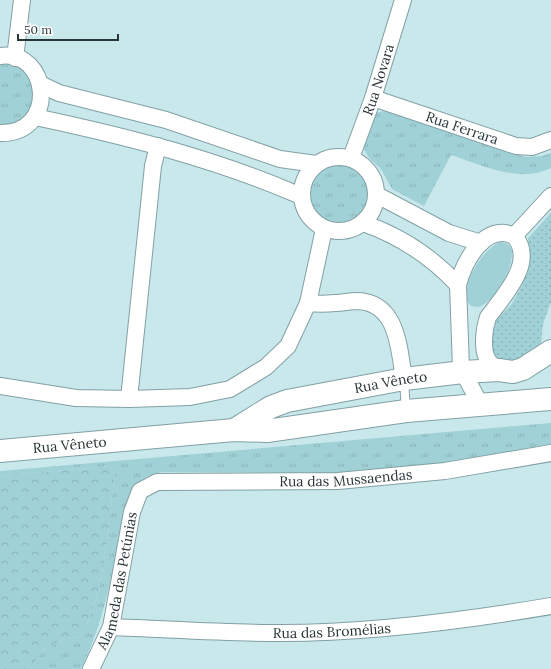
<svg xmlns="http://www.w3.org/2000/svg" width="551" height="669" font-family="Lora,serif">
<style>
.grass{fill:url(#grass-dots)}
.forest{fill:url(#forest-crowns)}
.park{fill:url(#park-tufts)}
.garden{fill:#a0d1d6}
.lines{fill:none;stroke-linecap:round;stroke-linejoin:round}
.lane-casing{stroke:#82a0a4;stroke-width:10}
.street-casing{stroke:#82a0a4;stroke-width:18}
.secondary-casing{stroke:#82a0a4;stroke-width:24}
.lane{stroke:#fff;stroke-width:8}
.street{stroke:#fff;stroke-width:16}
.secondary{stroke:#fff;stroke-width:22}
.labels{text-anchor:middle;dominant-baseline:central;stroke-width:3;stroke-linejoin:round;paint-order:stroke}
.street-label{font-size:14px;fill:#283536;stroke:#fff}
</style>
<defs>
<pattern id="grass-dots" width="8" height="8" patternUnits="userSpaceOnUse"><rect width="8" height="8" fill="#a0d1d6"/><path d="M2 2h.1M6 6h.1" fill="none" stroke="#8ab4b8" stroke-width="1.8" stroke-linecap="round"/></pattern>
<pattern id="forest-crowns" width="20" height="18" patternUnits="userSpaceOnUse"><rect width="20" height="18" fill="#a0d1d6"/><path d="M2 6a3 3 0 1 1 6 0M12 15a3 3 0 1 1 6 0" fill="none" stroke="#8ab4b8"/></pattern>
<pattern id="park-tufts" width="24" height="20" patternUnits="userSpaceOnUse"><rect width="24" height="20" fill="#a0d1d6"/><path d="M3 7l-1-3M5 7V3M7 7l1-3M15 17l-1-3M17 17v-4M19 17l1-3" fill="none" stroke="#8ab4b8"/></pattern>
</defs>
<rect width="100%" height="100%" fill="#c8e8ec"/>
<path class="grass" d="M 551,213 L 551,302 L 543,324 L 541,344 L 518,361 L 495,362 L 487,342 L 495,321 L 511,305 L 522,286 L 529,262 L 528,238 Z"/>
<path class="forest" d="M 110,466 L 115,475 C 108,523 106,595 80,637 L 67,638 L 43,650 L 31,669 L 0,669 L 0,476 Z"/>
<g class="park">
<path d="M 0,64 C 44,61 44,128 0,125 Z"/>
<path d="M 387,111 L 525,157 L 542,156 L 551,153 L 551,168 C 519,184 482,165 451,155 L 424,206 L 392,189 L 381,169 L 369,158 L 363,148 L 374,115 L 378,112 Z"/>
<circle cx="339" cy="194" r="30"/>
<path d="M 551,423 L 551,444 L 440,464 L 334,473 L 162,472 C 144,475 133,484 127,500 C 115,558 107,616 81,669 L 31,669 L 43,650 L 67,638 L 80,637 C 106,595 108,523 115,475 L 110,466 L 0,476 L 0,471 Z"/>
</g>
<path class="garden" d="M 501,242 L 508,244 L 512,250 C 513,269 497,301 478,307 L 471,306 C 455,291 484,246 501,242 Z"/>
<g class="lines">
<defs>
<path id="lane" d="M 404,380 L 406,411"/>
<g id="street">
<path d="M 0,56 C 50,49 59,134 0,133"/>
<path d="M 15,58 L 22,0"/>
<path d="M 40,84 L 59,93 L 166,120 L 280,159 L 316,164"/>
<path id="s1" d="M 373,98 L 516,146 L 532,147 L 551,140"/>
<path d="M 35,117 C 125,136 216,159 301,196"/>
<circle cx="339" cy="194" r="37"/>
<path id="s2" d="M 351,158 L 373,98 L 403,0"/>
<path d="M 377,195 L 449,233 L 481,243"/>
<path d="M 363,223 C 400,236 431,256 458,285"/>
<path d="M 514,236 L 551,196"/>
<path d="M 308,303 C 317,304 326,304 335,303 C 343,303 349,301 357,301 C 398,302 399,349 404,379"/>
<path d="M 0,386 L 76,398 L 129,399 L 190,397 L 230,389 L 266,367 L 288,346 L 308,303 L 324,229"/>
<path d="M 129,399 L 153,166 L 158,146"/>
<path d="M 481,406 L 461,368 L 458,285 C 464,262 485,221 514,236 C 537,261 503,297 488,317 C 484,329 481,351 489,362 C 492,365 496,368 499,370"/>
<path id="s3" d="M 111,627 C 168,629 224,633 281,633 C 371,633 462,621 551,606"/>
<path id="s4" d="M 91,669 L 111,627 L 132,512 L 140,491 L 157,482 L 338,481 L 445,471 L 551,453"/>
</g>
<g id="secondary">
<path id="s5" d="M 234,430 L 271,407 L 287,401 L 404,379 L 463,372 L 499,370 L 513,372 L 523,369 L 551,351"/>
<path id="s6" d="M 0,451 L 234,430 L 267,431 L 406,411 L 551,399"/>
</g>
</defs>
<use href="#lane" class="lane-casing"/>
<use href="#street" class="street-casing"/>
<use href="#secondary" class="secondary-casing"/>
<use href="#lane" class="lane"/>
<use href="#street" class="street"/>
<use href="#secondary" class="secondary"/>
</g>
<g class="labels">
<g class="street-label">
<text stroke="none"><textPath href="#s2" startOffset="83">Rua Novara</textPath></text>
<text stroke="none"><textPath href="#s1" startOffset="94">Rua Ferrara</textPath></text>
<text stroke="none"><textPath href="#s5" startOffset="166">Rua Vêneto</textPath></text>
<text stroke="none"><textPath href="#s6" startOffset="70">Rua Vêneto</textPath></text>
<text stroke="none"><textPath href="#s4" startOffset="394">Rua das Mussaendas</textPath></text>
<text stroke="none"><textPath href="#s4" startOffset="93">Alameda das Petúnias</textPath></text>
<text stroke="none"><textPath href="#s3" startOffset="221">Rua das Bromélias</textPath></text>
</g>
</g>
<path d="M18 34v6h100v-6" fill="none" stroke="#283536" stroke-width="2"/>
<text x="24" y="34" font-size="12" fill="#283536" stroke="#ffffff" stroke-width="3" paint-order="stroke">50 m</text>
</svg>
